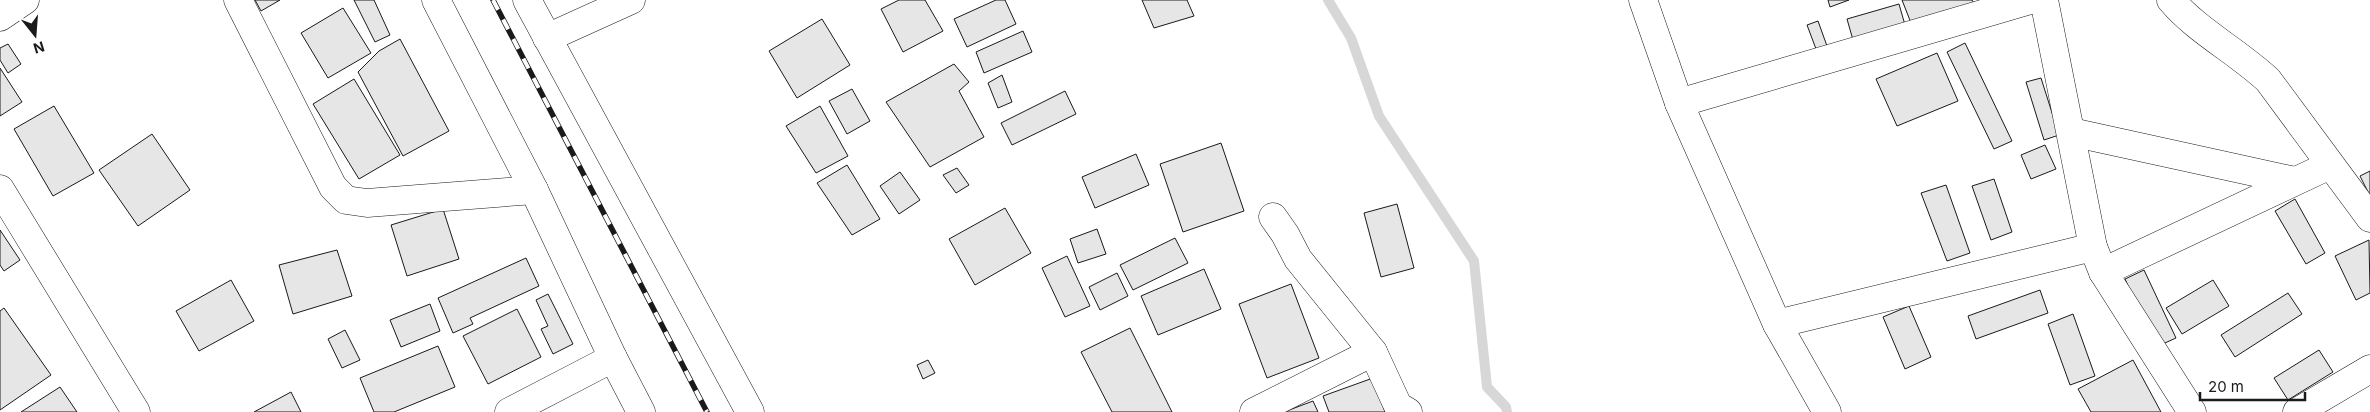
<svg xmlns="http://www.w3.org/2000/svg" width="2370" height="412" font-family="Inter,sans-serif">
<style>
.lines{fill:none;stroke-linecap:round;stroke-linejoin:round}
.stream{stroke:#d7d7d7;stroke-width:10}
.building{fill:#e6e6e6;stroke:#1a1a1a}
.street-casing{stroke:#1a1a1a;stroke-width:29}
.street{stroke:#fff;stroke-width:28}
.rail-casing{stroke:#1a1a1a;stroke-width:5.5}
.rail{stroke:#fff;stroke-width:4;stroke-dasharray:11;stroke-linecap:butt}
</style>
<rect width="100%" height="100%" fill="#fff"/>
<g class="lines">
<path class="stream" d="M 1328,0 L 1351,38 L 1379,116 L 1474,261 L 1487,387 L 1506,407 L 1507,412"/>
</g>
<g class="building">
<path d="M 255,0 L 280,0 L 261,11 Z"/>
<path d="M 354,0 L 374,0 L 390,35 L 375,42 Z"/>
<path d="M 899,0 L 925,0 L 943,31 L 903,52 L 881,9 Z"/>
<path d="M 996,0 L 1005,0 L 1016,24 L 967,47 L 954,19 Z"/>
<path d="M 1142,0 L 1187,0 L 1194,16 L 1154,28 Z"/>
<path d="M 1828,0 L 1849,0 L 1830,7 Z"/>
<path d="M 1902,0 L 1972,0 L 1974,3 L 1913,28 Z"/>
<path d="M 1899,4 L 1905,25 L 1853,40 L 1847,19 Z"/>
<path d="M 343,8 L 371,53 L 328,78 L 301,33 Z"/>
<path d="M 822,19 L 850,65 L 797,98 L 769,51 Z"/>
<path d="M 1818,21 L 1827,46 L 1816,49 L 1807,25 Z"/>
<path d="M 1023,31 L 1032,52 L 984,73 L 976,52 Z"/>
<path d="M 400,39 L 449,131 L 403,156 L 358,72 L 379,51 Z"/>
<path d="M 1965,43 L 2012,141 L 1994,149 L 1947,52 Z"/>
<path d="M 8,44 L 21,64 L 8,73 L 0,60 L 0,48 Z"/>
<path d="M 1937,53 L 1958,101 L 1897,126 L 1876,79 Z"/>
<path d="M 954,64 L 969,82 L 959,91 L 984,137 L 930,167 L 886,102 Z"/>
<path d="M 0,68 L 22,102 L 0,116 Z"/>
<path d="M 1002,75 L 1012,102 L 998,108 L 988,83 Z"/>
<path d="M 2041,78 L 2059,135 L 2044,140 L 2026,82 Z"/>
<path d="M 354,79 L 400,155 L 359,179 L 313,104 Z"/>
<path d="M 852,89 L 870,121 L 847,134 L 829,101 Z"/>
<path d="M 1065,91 L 1076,114 L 1012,145 L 1001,123 Z"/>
<path d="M 54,106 L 94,173 L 53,196 L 14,129 Z"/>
<path d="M 820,106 L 848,156 L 816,173 L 786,126 Z"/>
<path d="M 152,134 L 190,190 L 138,226 L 99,170 Z"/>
<path d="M 1221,143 L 1244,211 L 1183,232 L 1160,164 Z"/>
<path d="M 2045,145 L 2056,169 L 2031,179 L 2021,155 Z"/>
<path d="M 1136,154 L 1149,185 L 1095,208 L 1082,177 Z"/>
<path d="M 847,165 L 880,219 L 852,235 L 817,183 Z"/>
<path d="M 957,168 L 969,185 L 956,193 L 943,175 Z"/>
<path d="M 2370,171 L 2370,196 L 2360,176 Z"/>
<path d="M 900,172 L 920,200 L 899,214 L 880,186 Z"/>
<path d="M 1994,179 L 2012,232 L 1991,240 L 1972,186 Z"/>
<path d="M 1946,185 L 1970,253 L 1947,261 L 1921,193 Z"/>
<path d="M 2295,199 L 2325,253 L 2306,264 L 2275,211 Z"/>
<path d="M 1397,204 L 1414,268 L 1381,277 L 1364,213 Z"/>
<path d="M 1005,208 L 1031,253 L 975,285 L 949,239 Z"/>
<path d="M 443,209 L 459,259 L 407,276 L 391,225 Z"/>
<path d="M 1097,229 L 1106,254 L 1078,263 L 1070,239 Z"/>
<path d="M 0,230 L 20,260 L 4,271 L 0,265 Z"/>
<path d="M 1175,238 L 1188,263 L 1133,290 L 1120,265 Z"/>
<path d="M 2369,240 L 2370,293 L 2356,300 L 2335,256 Z"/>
<path d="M 337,250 L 352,296 L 293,314 L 279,265 Z"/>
<path d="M 1067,256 L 1090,306 L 1065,317 L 1042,268 Z"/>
<path d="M 526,258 L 539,286 L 470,318 L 473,324 L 453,333 L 438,298 Z"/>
<path d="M 1204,269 L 1221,309 L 1158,335 L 1141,296 Z"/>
<path d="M 2144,270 L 2176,338 L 2156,347 L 2125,279 Z"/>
<path d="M 1117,273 L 1128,296 L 1100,310 L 1089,287 Z"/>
<path d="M 231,280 L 254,321 L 199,351 L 176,311 Z"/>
<path d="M 2213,280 L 2229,306 L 2182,334 L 2166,308 Z"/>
<path d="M 1291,284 L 1319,358 L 1267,378 L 1239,304 Z"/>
<path d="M 2040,290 L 2048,313 L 1976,339 L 1968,316 Z"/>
<path d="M 2288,293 L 2302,314 L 2235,357 L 2221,335 Z"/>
<path d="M 548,294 L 573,344 L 553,354 L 541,329 L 548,326 L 536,300 Z"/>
<path d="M 430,304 L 440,331 L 401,347 L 390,320 Z"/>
<path d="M 1909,306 L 1931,357 L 1905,369 L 1883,317 Z"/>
<path d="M 4,308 L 51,375 L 0,410 L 0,311 Z"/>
<path d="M 517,309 L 541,357 L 488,384 L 463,336 Z"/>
<path d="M 2073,314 L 2095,376 L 2070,385 L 2048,324 Z"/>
<path d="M 1130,328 L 1172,412 L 1112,412 L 1081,352 Z"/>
<path d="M 345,330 L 360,360 L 342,368 L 328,339 Z"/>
<path d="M 438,346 L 455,387 L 394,412 L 374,412 L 360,378 Z"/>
<path d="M 2319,350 L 2333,372 L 2288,400 L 2274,378 Z"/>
<path d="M 928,360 L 935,373 L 923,379 L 917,365 Z"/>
<path d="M 2133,360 L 2161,412 L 2091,412 L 2078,389 Z"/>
<path d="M 1373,378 L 1385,412 L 1329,412 L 1323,396 Z"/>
<path d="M 60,387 L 77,412 L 21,412 Z"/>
<path d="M 291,392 L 301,412 L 254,412 Z"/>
<path d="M 1313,401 L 1318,412 L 1284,412 Z"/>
</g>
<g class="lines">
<defs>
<g id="street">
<path d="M 238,0 L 333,187 L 346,200 L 367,203 L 534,190"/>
<path d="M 436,0 L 534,190 L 613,358 L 641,412"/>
<path d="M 527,0 L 750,412"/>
<path d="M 1643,0 L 1679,103 L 1777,324 L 1827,412"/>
<path d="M 2044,0 L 2093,247 L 2103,272 L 2192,412"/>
<path d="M 2171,0 C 2196,30 2238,52 2268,80 L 2370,218"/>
<path d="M 0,17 L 25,0"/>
<path d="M 547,38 L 631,0"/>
<path d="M 1679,103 L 2030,0"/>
<path d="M 2071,132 L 2295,181"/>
<path d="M 0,189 L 136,412"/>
<path d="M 1273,217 L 1285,234 L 1298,259 L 1373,352 L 1398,406 L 1408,412"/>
<path d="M 2103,272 L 2330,165"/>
<path d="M 1777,324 L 2093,247"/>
<path d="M 509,412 L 613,358"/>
<path d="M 1254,412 L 1373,352"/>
<path d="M 2297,412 L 2370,369"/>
</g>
</defs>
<use href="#street" class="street-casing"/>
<use href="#street" class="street"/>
<defs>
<path id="rail" d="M 493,0 L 707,412"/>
</defs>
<use href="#rail" class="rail-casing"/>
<use href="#rail" class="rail"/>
</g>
<g transform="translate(35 35) rotate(163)" stroke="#ffffff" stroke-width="4" paint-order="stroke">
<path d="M0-4L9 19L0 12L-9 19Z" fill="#1a1a1a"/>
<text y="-8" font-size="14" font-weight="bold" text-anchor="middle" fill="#1a1a1a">N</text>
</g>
<path d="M2200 392v8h105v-8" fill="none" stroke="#1a1a1a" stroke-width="2.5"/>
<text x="2208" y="392" font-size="15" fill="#1a1a1a" stroke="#ffffff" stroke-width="4" paint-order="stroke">20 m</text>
</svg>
